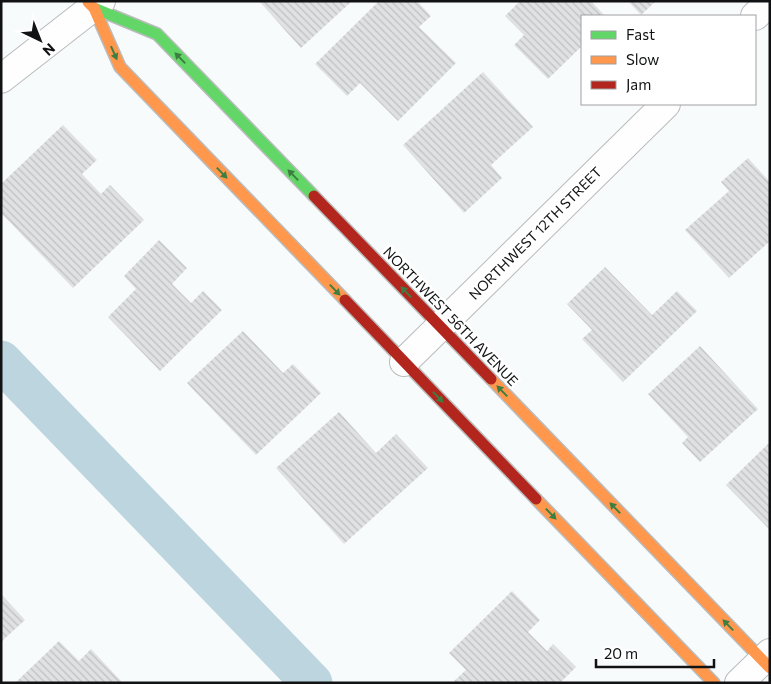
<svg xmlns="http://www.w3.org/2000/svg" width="771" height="684" font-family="Commissioner,sans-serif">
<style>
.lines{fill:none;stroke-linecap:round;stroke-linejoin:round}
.canal{stroke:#bcd5df;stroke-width:41}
.building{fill:url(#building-back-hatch)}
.street-casing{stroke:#babcbc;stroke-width:30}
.fast-casing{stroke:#babcbc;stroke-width:14}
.slow-casing{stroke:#babcbc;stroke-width:14}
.jam-casing{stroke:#babcbc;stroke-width:14}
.street{stroke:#fefeff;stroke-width:28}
.fast{stroke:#63d668;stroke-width:11}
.slow{stroke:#ff974d;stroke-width:11}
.jam{stroke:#b3261e;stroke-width:11}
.oneway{fill:#3e7e42}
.labels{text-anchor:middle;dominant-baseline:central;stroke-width:5;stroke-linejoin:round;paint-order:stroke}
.street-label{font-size:14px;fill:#111213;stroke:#fff}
</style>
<defs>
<pattern id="building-back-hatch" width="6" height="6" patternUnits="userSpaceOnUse" patternTransform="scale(1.25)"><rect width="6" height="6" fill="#dfe1e2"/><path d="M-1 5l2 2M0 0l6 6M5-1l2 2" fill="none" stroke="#bec0c1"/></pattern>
</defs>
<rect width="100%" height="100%" fill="#f8fbfc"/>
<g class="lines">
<path class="canal" d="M 1,361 L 312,683"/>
</g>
<g class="building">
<path d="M 259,1 L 352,1 L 301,48 Z"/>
<path d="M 379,1 L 417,1 L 431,16 L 419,27 L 456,63 L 398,121 L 360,83 L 347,96 L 315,64 Z"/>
<path d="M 520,1 L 591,1 L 605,16 L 582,16 L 582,46 L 548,79 L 514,45 L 524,35 L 505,16 Z"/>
<path d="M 628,1 L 656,1 L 641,15 Z"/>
<path d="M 483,72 L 533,127 L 491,165 L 502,178 L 464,213 L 403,145 Z"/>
<path d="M 63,125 L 97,160 L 82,174 L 101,194 L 110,185 L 144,220 L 73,288 L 1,213 L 1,184 Z"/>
<path d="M 748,158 L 770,182 L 770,241 L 729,278 L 685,230 L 729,191 L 721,182 Z"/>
<path d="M 159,240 L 187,268 L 172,284 L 191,303 L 203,291 L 222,310 L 160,371 L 108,317 L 136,289 L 124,276 Z"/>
<path d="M 605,267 L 652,315 L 677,291 L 697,311 L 623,382 L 582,339 L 592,330 L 567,304 Z"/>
<path d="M 243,331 L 283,373 L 293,364 L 321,393 L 256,455 L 187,383 Z"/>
<path d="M 700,346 L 758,409 L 700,462 L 682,443 L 688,437 L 648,394 Z"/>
<path d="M 339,412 L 376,453 L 396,434 L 428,468 L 344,544 L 276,468 Z"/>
<path d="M 770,442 L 770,530 L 726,485 Z"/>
<path d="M 512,591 L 540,620 L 528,632 L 547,651 L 553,644 L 576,667 L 560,683 L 452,683 L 466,670 L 449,653 Z"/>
<path d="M 1,594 L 25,620 L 1,642 Z"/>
<path d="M 59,641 L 79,661 L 91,649 L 123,683 L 15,683 Z"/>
</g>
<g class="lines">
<defs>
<g id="street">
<path d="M 755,16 L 770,2"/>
<path d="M 1,79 L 101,1"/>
<path d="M 404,362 L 666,104"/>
<path d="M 739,683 L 770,653"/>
</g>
<path id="fast" d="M 94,8 L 157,34 L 314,196"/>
<g id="slow">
<path d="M 88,2 L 94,8 L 120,67 L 345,300"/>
<path d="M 491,379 L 770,668"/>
<path d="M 536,499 L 714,683"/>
</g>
<g id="jam">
<path d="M 314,196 L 491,379"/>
<path d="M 345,300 L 536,499"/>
</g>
</defs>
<use href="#street" class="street-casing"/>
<use href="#fast" class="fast-casing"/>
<use href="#slow" class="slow-casing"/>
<use href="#jam" class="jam-casing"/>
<use href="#street" class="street"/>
<use href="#fast" class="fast"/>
<use href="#slow" class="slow"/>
<use href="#jam" class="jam"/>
</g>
<defs><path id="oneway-solid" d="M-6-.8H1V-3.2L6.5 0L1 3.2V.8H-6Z" transform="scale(1.25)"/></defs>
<g class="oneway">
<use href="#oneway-solid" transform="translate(114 53) rotate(66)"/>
<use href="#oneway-solid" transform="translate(180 58) rotate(-134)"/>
<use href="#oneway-solid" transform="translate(222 173) rotate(46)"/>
<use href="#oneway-solid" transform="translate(293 175) rotate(-134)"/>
<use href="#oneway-solid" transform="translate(335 290) rotate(46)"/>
<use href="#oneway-solid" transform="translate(406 292) rotate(-134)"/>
<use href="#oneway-solid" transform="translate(502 391) rotate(-134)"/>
<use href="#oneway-solid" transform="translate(438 397) rotate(46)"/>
<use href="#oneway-solid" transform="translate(615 508) rotate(-134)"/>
<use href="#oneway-solid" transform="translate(551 514) rotate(46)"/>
<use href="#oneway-solid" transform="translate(728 625) rotate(-134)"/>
</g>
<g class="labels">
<g class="street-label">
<text transform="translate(535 233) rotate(-45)">NORTHWEST 12TH STREET</text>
<text transform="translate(451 316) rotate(46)">NORTHWEST 56TH AVENUE</text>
</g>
</g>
<rect width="771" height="684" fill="none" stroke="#111213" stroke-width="5"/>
<rect x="581" y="15" width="175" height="90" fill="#ffffff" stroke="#a0a0a1"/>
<rect x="591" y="31" width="25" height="8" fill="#63d668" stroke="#a0a0a1"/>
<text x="626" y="40" font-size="15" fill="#111213">Fast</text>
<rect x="591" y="56" width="25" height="8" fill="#ff974d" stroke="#a0a0a1"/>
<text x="626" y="65" font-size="15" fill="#111213">Slow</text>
<rect x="591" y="81" width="25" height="8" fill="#b3261e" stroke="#a0a0a1"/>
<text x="626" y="90" font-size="15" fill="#111213">Jam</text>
<g transform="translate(40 40) rotate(137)" stroke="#ffffff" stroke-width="4" paint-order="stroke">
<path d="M0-4L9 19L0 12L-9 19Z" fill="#111213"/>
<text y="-8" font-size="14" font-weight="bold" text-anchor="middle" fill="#111213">N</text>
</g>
<path d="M596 659v8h118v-8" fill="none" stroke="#111213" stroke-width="2.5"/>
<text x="604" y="659" font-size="15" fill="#111213" stroke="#ffffff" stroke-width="4" paint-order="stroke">20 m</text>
</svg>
